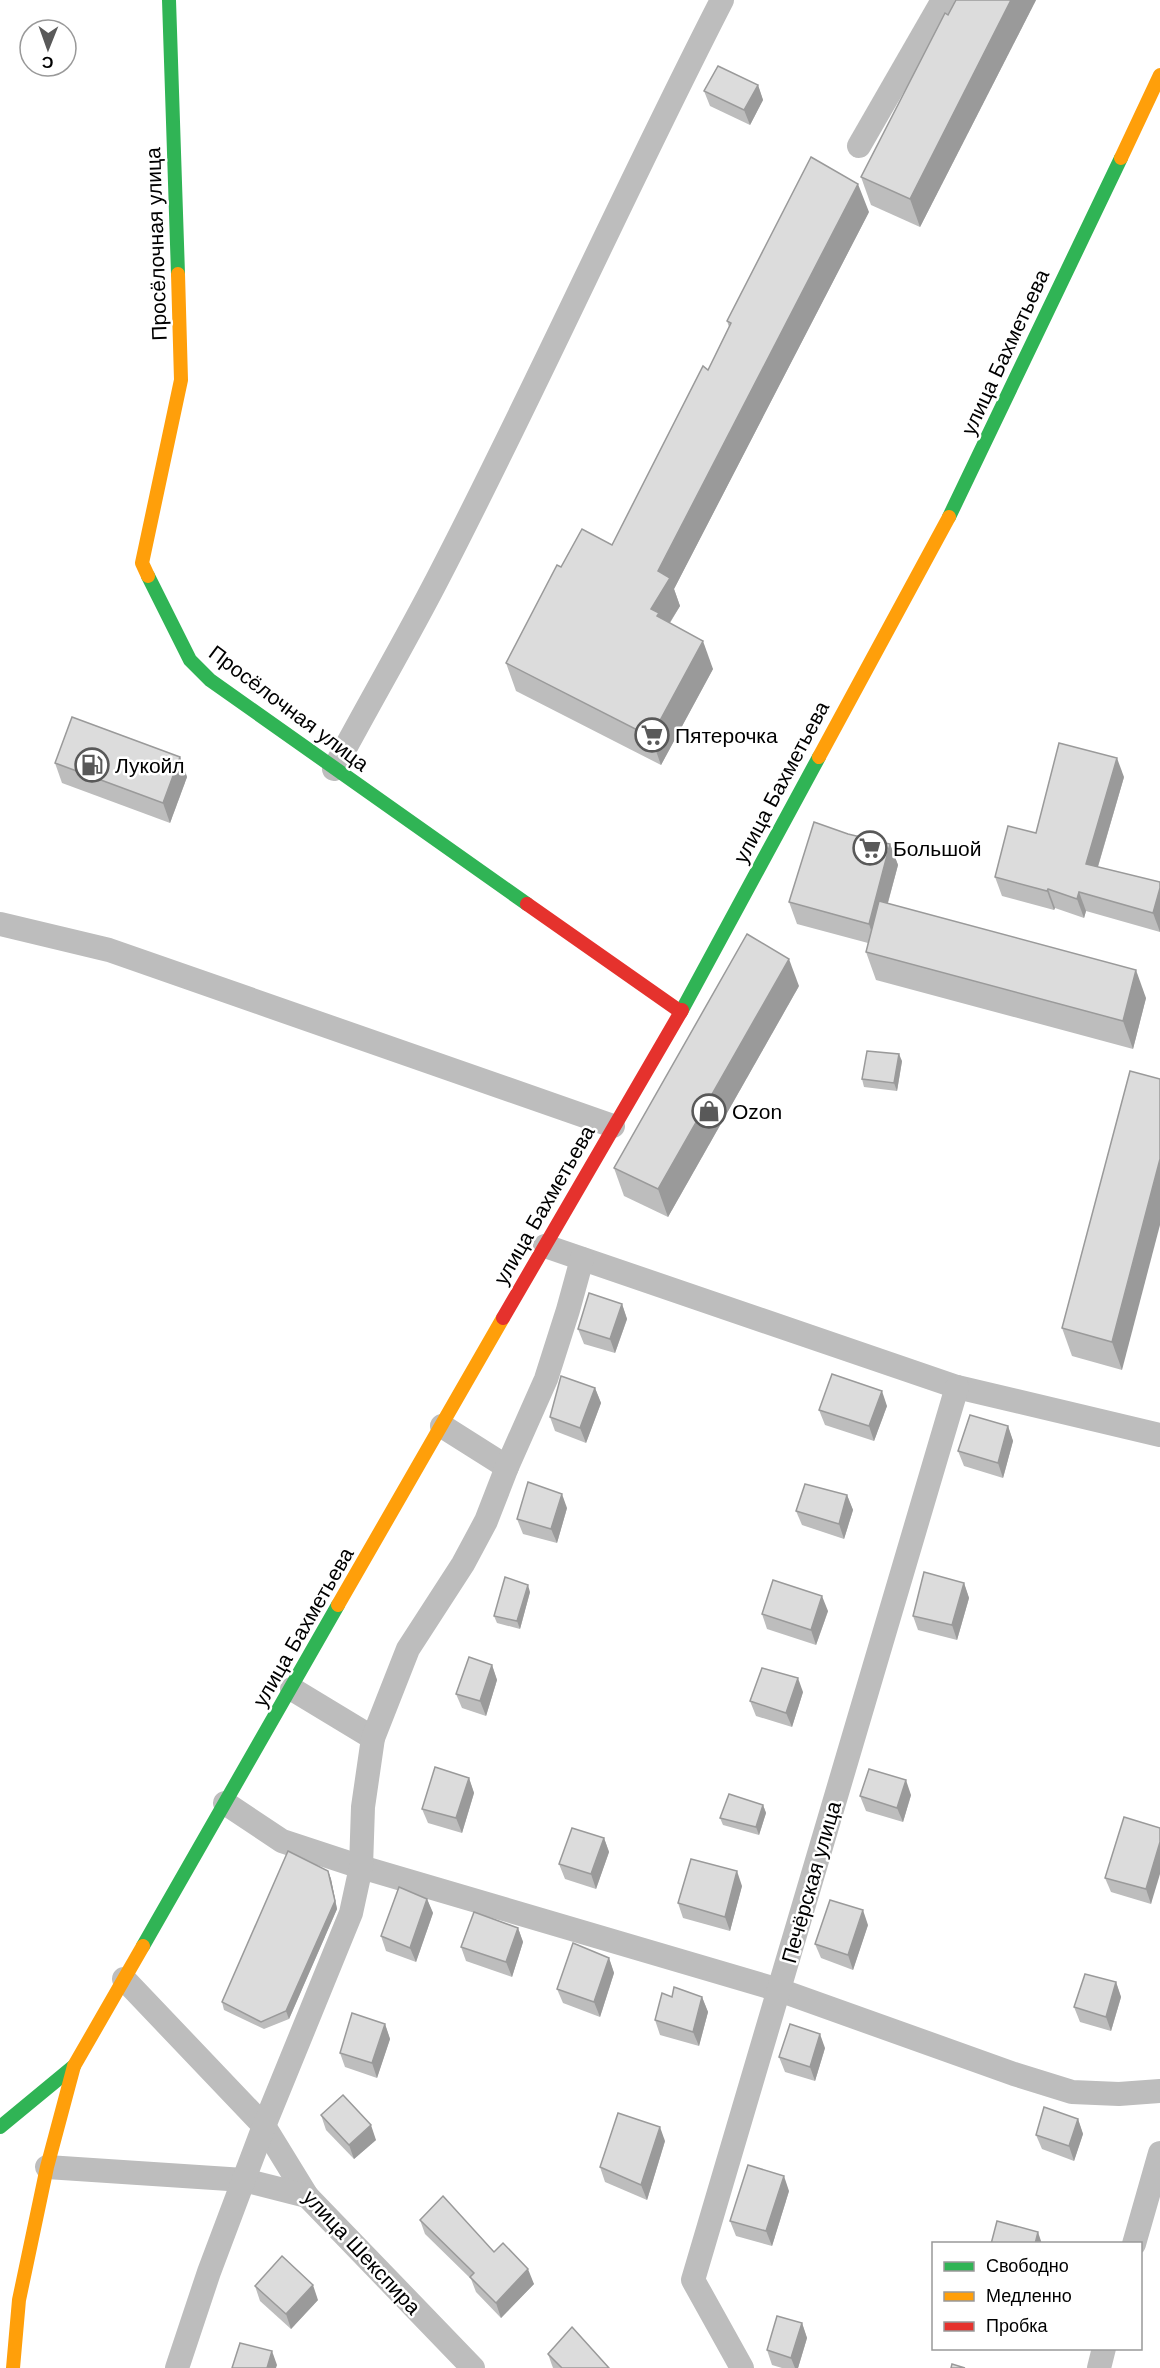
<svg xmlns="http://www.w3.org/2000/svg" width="1160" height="2368" font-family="Arial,sans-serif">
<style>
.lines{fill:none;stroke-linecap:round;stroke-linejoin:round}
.street{stroke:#bdbdbd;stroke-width:24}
.fast{stroke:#30b455;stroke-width:14}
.slow{stroke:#ff9f0a;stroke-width:14}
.jam{stroke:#e5322d;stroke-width:14}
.wall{fill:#bdbdbd}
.shaded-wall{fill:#9a9a9a}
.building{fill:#dcdcdc;stroke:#9a9a9a;stroke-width:1.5}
.labels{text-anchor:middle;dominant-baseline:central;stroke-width:5;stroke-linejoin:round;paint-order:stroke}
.street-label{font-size:21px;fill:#000;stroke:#fff}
.poi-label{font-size:21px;fill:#000;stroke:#fff;text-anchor:start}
</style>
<rect width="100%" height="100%" fill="#fff"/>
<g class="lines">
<g class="street">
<path d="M 859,146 L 943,0"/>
<path d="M 334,769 C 368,705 405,642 438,578 C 537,387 624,191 722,0"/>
<path d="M 0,924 L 109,950 L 613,1126"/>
<path d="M 545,1246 L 957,1387 L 1160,1435"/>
<path d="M 442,1426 L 507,1467"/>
<path d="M 292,1689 L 373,1738"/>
<path d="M 225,1803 L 282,1841 L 361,1867 L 779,1990 L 1014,2074 L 1072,2092 L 1119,2094 L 1160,2091"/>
<path d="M 124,1979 L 264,2126 L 307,2196 L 473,2368"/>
<path d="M 47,2167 L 244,2180 L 307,2196"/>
<path d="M 1134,2244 L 1160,2153"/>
<path d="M 177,2368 L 209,2272 L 264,2126 L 351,1913 L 361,1867 L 363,1807 L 373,1738 L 408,1649 L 463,1564 L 486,1521 L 507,1467 L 546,1379 L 568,1310 L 582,1259"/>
<path d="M 742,2368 L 693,2280 L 957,1387"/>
<path d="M 1099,2368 L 1104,2348"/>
</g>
<g class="fast">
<path d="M 169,0 L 178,274"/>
<path d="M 949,517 L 1121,158"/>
<path d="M 148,576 L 190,660 L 210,680 L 527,904"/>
<path d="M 682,1010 L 819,757"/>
<path d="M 143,1946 L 338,1605"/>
<path d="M 0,2127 L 74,2066"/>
</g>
<g class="slow">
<path d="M 1121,158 L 1160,75"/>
<path d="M 148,576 L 142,563 L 181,380 L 178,274"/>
<path d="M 819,757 L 949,517"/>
<path d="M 338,1605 L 503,1318"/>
<path d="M 13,2368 L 19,2300 L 47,2167 L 74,2066 L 143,1946"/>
</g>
<g class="jam">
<path d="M 527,904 L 681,1012"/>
<path d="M 503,1318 L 682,1010"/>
</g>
</g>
<g class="wall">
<path d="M 956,0 L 1036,0 L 920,227 L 871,205 L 861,177 Z"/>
<path d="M 758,85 L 763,100 L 750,125 L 710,106 L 704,91 Z"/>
<path d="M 869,212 L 674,589 L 680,606 L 670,623 L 713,669 L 661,765 L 516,691 L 506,663 L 561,567 L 612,545 L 708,370 L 729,327 L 727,321 Z"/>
<path d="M 180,757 L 187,777 L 170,823 L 62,783 L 55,763 Z"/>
<path d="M 1124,777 L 1098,867 L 1160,882 L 1160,932 L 1086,911 L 1084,918 L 1055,908 L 1054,910 L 1002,896 L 995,877 L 1036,833 Z"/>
<path d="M 848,834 L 890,844 L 898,865 L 888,903 L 1146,998 L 1133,1049 L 876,980 L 866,952 L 868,943 L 797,924 L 789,902 Z"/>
<path d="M 799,986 L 668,1217 L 624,1196 L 614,1168 Z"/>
<path d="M 902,1061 L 897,1091 L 864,1087 L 862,1079 Z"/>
<path d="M 1130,1071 L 1122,1370 L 1072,1356 L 1062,1328 Z"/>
<path d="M 622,1304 L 627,1319 L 615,1353 L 584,1344 L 578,1329 Z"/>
<path d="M 595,1388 L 601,1403 L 586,1443 L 555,1431 L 550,1417 Z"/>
<path d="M 887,1406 L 874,1441 L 825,1425 L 819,1410 Z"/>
<path d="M 1008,1426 L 1013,1441 L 1003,1478 L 964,1466 L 958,1451 Z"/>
<path d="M 847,1495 L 853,1510 L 844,1539 L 802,1525 L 796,1511 Z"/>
<path d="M 567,1508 L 557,1543 L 523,1534 L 517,1519 Z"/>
<path d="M 964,1583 L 969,1598 L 957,1640 L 918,1630 L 913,1616 Z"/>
<path d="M 530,1592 L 520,1629 L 497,1623 L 494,1616 Z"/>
<path d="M 828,1611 L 816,1645 L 767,1629 L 762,1614 Z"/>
<path d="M 492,1665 L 497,1680 L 486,1716 L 462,1708 L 456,1694 Z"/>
<path d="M 803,1692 L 792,1727 L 756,1716 L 750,1701 Z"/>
<path d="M 469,1778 L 474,1793 L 462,1833 L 428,1823 L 422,1809 Z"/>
<path d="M 911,1795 L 903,1822 L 866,1811 L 860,1796 Z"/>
<path d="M 763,1805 L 766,1813 L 759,1835 L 723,1825 L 720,1818 Z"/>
<path d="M 1160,1828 L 1151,1904 L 1111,1892 L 1105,1878 Z"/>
<path d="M 604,1838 L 609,1852 L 596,1889 L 565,1879 L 559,1864 Z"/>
<path d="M 328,1871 L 331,1879 L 337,1909 L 289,2019 L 264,2029 L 224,2010 L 222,2002 Z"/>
<path d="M 742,1886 L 730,1931 L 683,1918 L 678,1903 Z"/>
<path d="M 427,1899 L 433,1913 L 416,1962 L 386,1951 L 381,1936 Z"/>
<path d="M 868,1925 L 853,1970 L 821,1958 L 815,1944 Z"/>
<path d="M 518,1928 L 523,1942 L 512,1977 L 466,1961 L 461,1947 Z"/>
<path d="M 609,1958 L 614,1973 L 600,2017 L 563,2003 L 557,1989 Z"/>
<path d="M 1116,1982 L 1121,1997 L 1111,2031 L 1080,2022 L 1074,2007 Z"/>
<path d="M 672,1997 L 702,1997 L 708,2012 L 699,2046 L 660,2035 L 655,2020 Z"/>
<path d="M 385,2024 L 390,2039 L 377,2078 L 345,2067 L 340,2053 Z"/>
<path d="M 825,2048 L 815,2081 L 785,2072 L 779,2057 Z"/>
<path d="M 321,2115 L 376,2140 L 354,2159 L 326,2130 Z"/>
<path d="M 1078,2119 L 1083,2134 L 1074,2161 L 1042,2149 L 1036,2135 Z"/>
<path d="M 665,2141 L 647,2200 L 605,2182 L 600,2167 Z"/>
<path d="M 789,2191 L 772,2246 L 736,2236 L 730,2221 Z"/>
<path d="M 420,2220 L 494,2252 L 534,2284 L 501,2318 L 476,2292 L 471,2279 L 425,2234 Z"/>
<path d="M 255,2286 L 318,2300 L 291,2329 L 260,2301 Z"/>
<path d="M 802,2323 L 807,2338 L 798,2368 L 782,2368 L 772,2365 L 767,2350 Z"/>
<path d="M 548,2354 L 609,2368 L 553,2368 Z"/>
</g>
<g class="shaded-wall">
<path d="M 1011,0 L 1036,0 L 920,227 L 910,199 Z"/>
<path d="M 758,85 L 763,100 L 750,125 L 744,110 Z"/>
<path d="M 858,184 L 869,212 L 674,589 L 680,606 L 665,630 L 651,609 L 658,571 Z"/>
<path d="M 703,641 L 713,669 L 661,765 L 651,737 Z"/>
<path d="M 180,757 L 187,777 L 170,823 L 163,803 Z"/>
<path d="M 1117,758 L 1124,777 L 1093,883 L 1086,864 Z"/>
<path d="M 890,844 L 898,865 L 876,946 L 869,924 Z"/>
<path d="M 1160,888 L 1160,932 L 1153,913 Z"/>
<path d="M 1048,889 L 1055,908 L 1054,910 L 1047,891 Z"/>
<path d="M 1079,892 L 1086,911 L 1084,918 L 1077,899 Z"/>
<path d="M 789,959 L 799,986 L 668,1217 L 658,1189 Z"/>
<path d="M 1136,970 L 1146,998 L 1133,1049 L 1123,1021 Z"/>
<path d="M 899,1054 L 902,1061 L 897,1091 L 894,1083 Z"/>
<path d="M 1160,1159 L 1160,1225 L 1122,1370 L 1112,1342 Z"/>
<path d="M 622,1304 L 627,1319 L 615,1353 L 610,1339 Z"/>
<path d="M 595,1388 L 601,1403 L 586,1443 L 580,1428 Z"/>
<path d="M 882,1391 L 887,1406 L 874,1441 L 869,1426 Z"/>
<path d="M 1008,1426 L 1013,1441 L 1003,1478 L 998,1463 Z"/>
<path d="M 562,1494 L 567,1508 L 557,1543 L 551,1529 Z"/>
<path d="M 847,1495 L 853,1510 L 844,1539 L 839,1524 Z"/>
<path d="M 964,1583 L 969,1598 L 957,1640 L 952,1625 Z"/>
<path d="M 528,1585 L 530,1592 L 520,1629 L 517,1621 Z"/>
<path d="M 822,1596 L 828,1611 L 816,1645 L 811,1630 Z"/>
<path d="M 492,1665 L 497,1680 L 486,1716 L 480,1701 Z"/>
<path d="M 798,1678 L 803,1692 L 792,1727 L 786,1713 Z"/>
<path d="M 469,1778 L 474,1793 L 462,1833 L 456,1818 Z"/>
<path d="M 906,1780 L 911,1795 L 903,1822 L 897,1808 Z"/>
<path d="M 763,1805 L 766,1813 L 759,1835 L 756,1827 Z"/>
<path d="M 604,1838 L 609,1852 L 596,1889 L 591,1874 Z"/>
<path d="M 1160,1842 L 1160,1874 L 1151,1904 L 1146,1889 Z"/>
<path d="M 328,1871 L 331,1879 L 337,1909 L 289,2019 L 286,2011 Z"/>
<path d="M 737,1871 L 742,1886 L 730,1931 L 725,1917 Z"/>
<path d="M 427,1899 L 433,1913 L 416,1962 L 410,1948 Z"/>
<path d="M 863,1910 L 868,1925 L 853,1970 L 848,1955 Z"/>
<path d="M 518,1928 L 523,1942 L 512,1977 L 506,1962 Z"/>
<path d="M 609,1958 L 614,1973 L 600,2017 L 594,2002 Z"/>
<path d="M 1116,1982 L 1121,1997 L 1111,2031 L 1106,2017 Z"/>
<path d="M 702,1997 L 708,2012 L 699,2046 L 693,2032 Z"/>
<path d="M 385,2024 L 390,2039 L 377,2078 L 372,2063 Z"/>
<path d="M 820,2034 L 825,2048 L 815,2081 L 810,2067 Z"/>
<path d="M 1078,2119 L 1083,2134 L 1074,2161 L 1069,2146 Z"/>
<path d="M 371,2125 L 376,2140 L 354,2159 L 349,2145 Z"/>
<path d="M 660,2127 L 665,2141 L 647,2200 L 641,2185 Z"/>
<path d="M 784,2176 L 789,2191 L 772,2246 L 766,2231 Z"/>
<path d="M 1038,2232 L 1042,2244 L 1035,2244 Z"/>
<path d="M 528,2269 L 534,2284 L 501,2318 L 496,2303 Z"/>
<path d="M 313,2285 L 318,2300 L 291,2329 L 286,2314 Z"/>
<path d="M 802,2323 L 807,2338 L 798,2368 L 795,2368 L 791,2358 Z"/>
<path d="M 272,2351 L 277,2365 L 276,2368 L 267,2368 Z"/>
</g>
<g class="building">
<path d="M 956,0 L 1011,0 L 910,199 L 861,177 L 945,13 L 948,15 Z"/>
<path d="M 718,66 L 758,85 L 744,110 L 704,91 Z"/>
<path d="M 811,157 L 858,184 L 658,571 L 670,578 L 651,609 L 659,613 L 657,616 L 703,641 L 651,737 L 506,663 L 557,565 L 561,567 L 582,529 L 612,545 L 703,366 L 708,370 L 731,323 L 727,321 Z"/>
<path d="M 72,717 L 180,757 L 163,803 L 55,763 Z"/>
<path d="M 1059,743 L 1117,758 L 1086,864 L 1160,882 L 1160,888 L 1153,913 L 1079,892 L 1077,899 L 1048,889 L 1047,891 L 995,877 L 1008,826 L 1036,833 Z"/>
<path d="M 814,822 L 848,834 L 890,844 L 869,924 L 789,902 Z"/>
<path d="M 879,901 L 1136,970 L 1123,1021 L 866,952 Z"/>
<path d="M 747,934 L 789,959 L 658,1189 L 614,1168 Z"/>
<path d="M 867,1051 L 899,1054 L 894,1083 L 862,1079 Z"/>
<path d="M 1130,1071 L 1160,1079 L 1160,1159 L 1112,1342 L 1062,1328 Z"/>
<path d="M 589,1293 L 622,1304 L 610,1339 L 578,1329 Z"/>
<path d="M 832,1374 L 882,1391 L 869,1426 L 819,1410 Z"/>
<path d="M 561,1376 L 595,1388 L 580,1428 L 550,1417 Z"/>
<path d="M 970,1415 L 1008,1426 L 998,1463 L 958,1451 Z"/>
<path d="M 528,1482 L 562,1494 L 551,1529 L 517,1519 Z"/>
<path d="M 805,1484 L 847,1495 L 839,1524 L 796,1511 Z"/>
<path d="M 924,1572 L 964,1583 L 952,1625 L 913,1616 Z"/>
<path d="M 505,1577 L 528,1585 L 517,1621 L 494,1616 Z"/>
<path d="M 773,1580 L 822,1596 L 811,1630 L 762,1614 Z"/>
<path d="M 469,1657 L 492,1665 L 480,1701 L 456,1694 Z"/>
<path d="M 762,1668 L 798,1678 L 786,1713 L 750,1701 Z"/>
<path d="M 435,1767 L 469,1778 L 456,1818 L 422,1809 Z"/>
<path d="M 869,1769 L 906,1780 L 897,1808 L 860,1796 Z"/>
<path d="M 729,1794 L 763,1805 L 756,1827 L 720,1818 Z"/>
<path d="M 1124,1817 L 1160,1828 L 1160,1842 L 1146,1889 L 1105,1878 Z"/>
<path d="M 572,1828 L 604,1838 L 591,1874 L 559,1864 Z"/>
<path d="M 288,1851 L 328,1871 L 335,1901 L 286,2011 L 261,2022 L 222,2002 Z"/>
<path d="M 691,1859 L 737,1871 L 725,1917 L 678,1903 Z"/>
<path d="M 399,1887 L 427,1899 L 410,1948 L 381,1936 Z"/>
<path d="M 830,1900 L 863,1910 L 848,1955 L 815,1944 Z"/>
<path d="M 474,1912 L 518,1928 L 506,1962 L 461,1947 Z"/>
<path d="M 573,1943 L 609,1958 L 594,2002 L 557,1989 Z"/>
<path d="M 1085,1974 L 1116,1982 L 1106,2017 L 1074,2007 Z"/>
<path d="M 674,1987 L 702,1997 L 693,2032 L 655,2020 L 662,1993 L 672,1997 Z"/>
<path d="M 352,2013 L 385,2024 L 372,2063 L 340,2053 Z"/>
<path d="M 790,2024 L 820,2034 L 810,2067 L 779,2057 Z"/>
<path d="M 343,2095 L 371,2125 L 349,2145 L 321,2115 Z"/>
<path d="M 1044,2107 L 1078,2119 L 1069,2146 L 1036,2135 Z"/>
<path d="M 618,2113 L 660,2127 L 641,2185 L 600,2167 Z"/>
<path d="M 748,2165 L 784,2176 L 766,2231 L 730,2221 Z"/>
<path d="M 443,2196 L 494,2252 L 503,2243 L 528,2269 L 496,2303 L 470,2277 L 474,2273 L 420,2220 Z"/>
<path d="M 997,2221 L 1038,2232 L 1035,2244 L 991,2244 Z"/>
<path d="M 282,2256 L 313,2285 L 286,2314 L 255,2286 Z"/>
<path d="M 777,2316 L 802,2323 L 791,2358 L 767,2350 Z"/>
<path d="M 572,2327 L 609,2368 L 562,2368 L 548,2354 Z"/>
<path d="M 240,2343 L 272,2351 L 267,2368 L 232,2368 Z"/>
<path d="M 952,2364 L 965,2368 L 951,2368 Z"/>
</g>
<defs>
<symbol id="supermarket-ring" viewBox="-11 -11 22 22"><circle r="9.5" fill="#fff" stroke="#595959" stroke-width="1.5"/><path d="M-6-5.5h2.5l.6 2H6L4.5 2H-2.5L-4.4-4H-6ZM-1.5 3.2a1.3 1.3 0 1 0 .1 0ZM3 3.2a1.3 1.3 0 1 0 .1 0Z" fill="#595959"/></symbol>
<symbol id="fuel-ring" viewBox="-11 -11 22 22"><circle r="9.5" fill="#fff" stroke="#595959" stroke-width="1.5"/><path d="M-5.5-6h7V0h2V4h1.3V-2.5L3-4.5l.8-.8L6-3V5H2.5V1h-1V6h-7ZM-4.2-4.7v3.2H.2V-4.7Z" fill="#595959"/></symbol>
<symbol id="shop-ring" viewBox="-11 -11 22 22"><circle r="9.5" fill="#fff" stroke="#595959" stroke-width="1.5"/><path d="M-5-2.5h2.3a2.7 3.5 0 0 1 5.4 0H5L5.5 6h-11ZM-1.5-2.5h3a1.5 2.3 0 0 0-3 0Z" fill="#595959"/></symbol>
</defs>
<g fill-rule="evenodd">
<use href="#supermarket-ring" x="633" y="716" width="38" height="38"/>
<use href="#fuel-ring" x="73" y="746" width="38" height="38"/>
<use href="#supermarket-ring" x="851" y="829" width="38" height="38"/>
<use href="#shop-ring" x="690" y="1092" width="38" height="38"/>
</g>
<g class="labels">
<g class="street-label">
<text transform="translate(156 244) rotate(-92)">Просёлочная улица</text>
<text transform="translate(1005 352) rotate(-65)">улица Бахметьева</text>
<text transform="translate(289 708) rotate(37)">Просёлочная улица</text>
<text transform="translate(781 782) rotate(-62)">улица Бахметьева</text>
<text transform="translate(544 1205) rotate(-60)">улица Бахметьева</text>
<text transform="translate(303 1627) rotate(-60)">улица Бахметьева</text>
<text transform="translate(811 1882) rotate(-74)">Печёрская улица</text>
<text transform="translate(362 2252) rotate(47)">улица Шекспира</text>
</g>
<g class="poi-label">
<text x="675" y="735">Пятерочка</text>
<text x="115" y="765">Лукойл</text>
<text x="893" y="848">Большой</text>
<text x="732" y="1111">Ozon</text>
</g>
</g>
<rect x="932" y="2242" width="210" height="108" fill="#ffffff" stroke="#999999" stroke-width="1.5"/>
<rect x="944" y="2262" width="30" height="9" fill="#30b455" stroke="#999999" stroke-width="1.5"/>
<text x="986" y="2272" font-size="18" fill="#000000">Свободно</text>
<rect x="944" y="2292" width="30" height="9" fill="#ff9f0a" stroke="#999999" stroke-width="1.5"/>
<text x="986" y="2302" font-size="18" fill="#000000">Медленно</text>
<rect x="944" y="2322" width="30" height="9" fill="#e5322d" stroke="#999999" stroke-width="1.5"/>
<text x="986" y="2332" font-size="18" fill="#000000">Пробка</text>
<g transform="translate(48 48) rotate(181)"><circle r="28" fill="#ffffff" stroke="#999999" stroke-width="1.5"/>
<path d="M0-4.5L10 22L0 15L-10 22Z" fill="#595959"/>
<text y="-9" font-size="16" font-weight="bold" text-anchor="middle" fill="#000000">С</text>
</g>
</svg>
